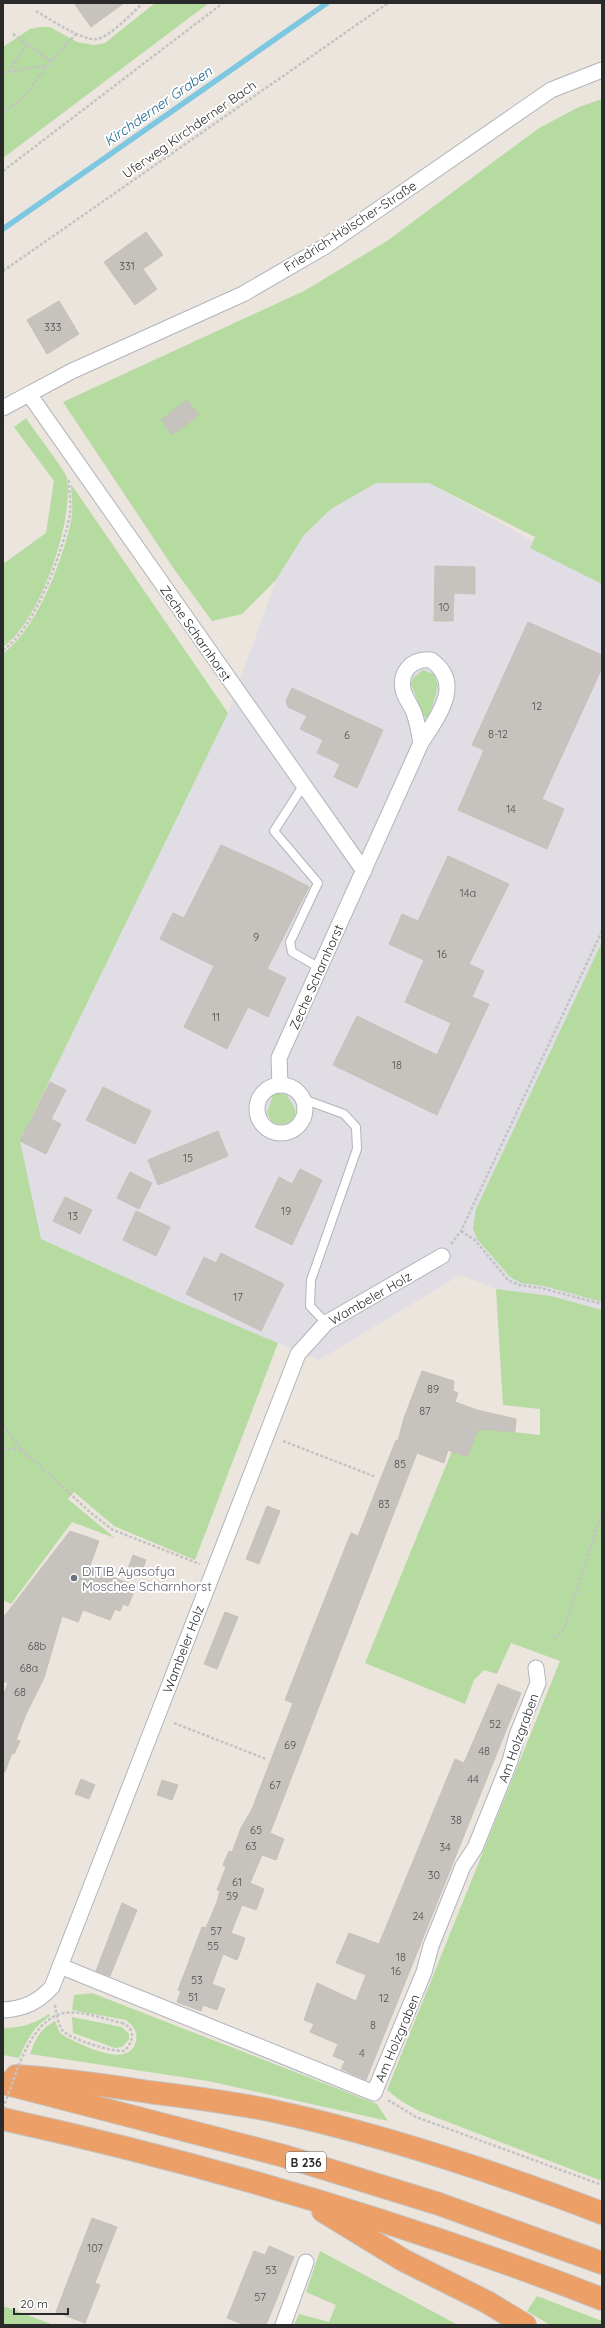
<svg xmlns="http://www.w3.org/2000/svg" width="605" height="2328" font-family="Quicksand,sans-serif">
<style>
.industrial{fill:#e0dee4}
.green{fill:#b5dba1}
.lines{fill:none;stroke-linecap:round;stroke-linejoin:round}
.stream{stroke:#7dc7e1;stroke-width:5.5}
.building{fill:#c6c2bd;stroke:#c6c1b8}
.lane-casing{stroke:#b1b4bc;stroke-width:10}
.street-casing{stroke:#b1b4bc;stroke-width:17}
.highway-casing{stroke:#c3c3c3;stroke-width:24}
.path{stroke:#c3c3c3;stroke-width:2.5;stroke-dasharray:3 2;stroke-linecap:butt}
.lane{stroke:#fff;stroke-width:8}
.street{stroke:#fff;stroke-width:15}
.highway{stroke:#eca067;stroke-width:22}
.path-bridge{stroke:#c3c3c3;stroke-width:2.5;stroke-dasharray:3 2;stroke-linecap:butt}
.worship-dot{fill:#6b7280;stroke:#fff;stroke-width:1.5}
.labels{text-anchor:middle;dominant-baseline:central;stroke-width:4;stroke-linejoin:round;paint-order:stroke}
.number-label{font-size:11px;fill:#51504f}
.shield{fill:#fff;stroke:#6a6a6a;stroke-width:1}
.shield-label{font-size:12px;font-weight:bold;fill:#2a2a2a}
.street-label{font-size:13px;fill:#2a2a2a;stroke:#fff}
.worship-label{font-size:13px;fill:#5b616d;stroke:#fff;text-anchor:start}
.water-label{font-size:14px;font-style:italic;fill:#1c678d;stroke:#fff}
</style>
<rect width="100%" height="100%" fill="#ebe5de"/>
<path class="industrial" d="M 376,483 L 429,483 L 602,580 L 602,1310 L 551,1296 L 496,1289 L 460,1275 L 319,1360 L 180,1302 L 41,1239 L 20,1141 L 228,713 L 276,580 L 304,535 L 331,509 Z"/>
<g class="green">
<path d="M 155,3 L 209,3 L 3,158 L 3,47 L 30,29 L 40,27 L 50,27 L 77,42 L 94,45 L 105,43 Z"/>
<path d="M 602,99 L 602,584 L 530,548 L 535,537 L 429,483 L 376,483 L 331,509 L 304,535 L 276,580 L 242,614 L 212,621 L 174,569 L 63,402 L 304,291 L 387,241 L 539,128 L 579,107 Z"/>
<path d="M 26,418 C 32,428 65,470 67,478 C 74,521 40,622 3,647 L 3,564 L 46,533 L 54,481 L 14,427 Z"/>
<path d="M 71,484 L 228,713 L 20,1141 L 41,1239 L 180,1302 L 278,1343 L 195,1560 L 114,1526 L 74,1492 L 68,1499 L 115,1538 L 72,1522 L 11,1604 L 3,1600 L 3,653 C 36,632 66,553 72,515 C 73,505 71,494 71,484 Z"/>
<path d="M 423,670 L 434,674 L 438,686 L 429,719 L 424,717 L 411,684 L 413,678 Z"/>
<path d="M 602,942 L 602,1302 L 544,1286 L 521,1283 L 510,1277 L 477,1239 L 473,1229 L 476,1209 Z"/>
<path d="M 274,1092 L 287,1095 C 289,1100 294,1105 295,1110 C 297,1123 282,1127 272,1122 L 267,1113 Z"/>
<path d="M 496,1289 L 551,1296 L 602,1310 L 602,2181 L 419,2111 L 401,2101 L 387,2090 L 560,1661 L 511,1643 L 497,1674 L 484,1670 L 474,1680 L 465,1704 L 365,1663 L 452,1451 L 467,1457 L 478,1428 L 540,1435 L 540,1409 L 503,1405 Z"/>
<path d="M 92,1993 L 377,2104 L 388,2121 L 208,2081 L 30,2054 C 35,2039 40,2029 55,2021 L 60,2033 L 66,2037 C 82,2045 129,2070 136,2041 C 138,2031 133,2026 126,2020 L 72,2010 L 74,1995 Z"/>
<path d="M 49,2014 L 50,2016 C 33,2027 27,2040 19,2058 L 3,2055 L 3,2028 C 21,2028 34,2024 49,2014 Z"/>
<path d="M 72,2017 L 122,2027 L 129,2034 L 129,2040 L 122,2047 L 115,2048 L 73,2033 Z"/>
<path d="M 320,2251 L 458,2325 L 294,2325 L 299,2314 L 329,2322 L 336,2305 L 306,2292 Z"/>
<path d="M 537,2296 L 602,2321 L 602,2325 L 550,2325 L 527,2311 Z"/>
<path d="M 3,2306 L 54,2325 L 3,2325 Z"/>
</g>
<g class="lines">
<path class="stream" d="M 3,229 L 327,3"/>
</g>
<g class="building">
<path d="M 74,3 L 124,3 L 91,27 Z"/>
<path d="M 146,232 L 163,255 L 143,269 L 157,289 L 135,305 L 104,262 Z"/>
<path d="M 59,301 L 79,334 L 47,354 L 27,320 Z"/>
<path d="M 187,400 L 199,415 L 172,435 L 161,420 Z"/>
<path d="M 435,566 L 475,567 L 475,594 L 454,593 L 453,621 L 434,621 Z"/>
<path d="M 528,622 L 602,655 L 602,668 L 542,799 L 564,809 L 547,849 L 458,810 L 484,750 L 472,745 Z"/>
<path d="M 292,688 L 383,730 L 357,788 L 334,777 L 340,764 L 317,753 L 323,740 L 300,729 L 307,716 L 288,707 L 286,701 Z"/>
<path d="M 221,845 L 279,871 L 309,887 L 267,969 L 286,978 L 268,1017 L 248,1007 L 227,1049 L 184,1027 L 214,966 L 160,939 L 173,913 L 184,918 Z"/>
<path d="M 448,856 L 509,884 L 469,964 L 484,971 L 472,997 L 489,1004 L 437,1115 L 333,1065 L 357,1016 L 437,1055 L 451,1023 L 405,1002 L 424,960 L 389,944 L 402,914 L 418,921 Z"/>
<path d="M 50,1082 L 66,1090 L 51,1119 L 61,1124 L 46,1154 L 20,1141 Z"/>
<path d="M 103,1087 L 151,1111 L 135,1144 L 86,1120 Z"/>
<path d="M 218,1131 L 228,1156 L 158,1185 L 148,1160 Z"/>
<path d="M 300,1169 L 322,1180 L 292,1245 L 255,1227 L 279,1177 L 292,1184 Z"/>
<path d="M 130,1172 L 152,1183 L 139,1209 L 117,1198 Z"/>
<path d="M 65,1197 L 92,1210 L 80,1234 L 53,1221 Z"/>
<path d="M 136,1211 L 170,1227 L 156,1256 L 123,1240 Z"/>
<path d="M 221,1253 L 284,1284 L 261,1331 L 186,1294 L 204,1257 L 216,1263 Z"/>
<path d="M 422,1371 L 454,1381 L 453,1391 L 458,1393 L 455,1402 L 477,1410 L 516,1419 L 515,1432 L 478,1429 L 467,1457 L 448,1450 L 444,1463 L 417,1453 L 270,1833 L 284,1839 L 276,1860 L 262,1855 L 250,1883 L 264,1889 L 260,1900 L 256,1910 L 242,1905 L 231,1933 L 245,1938 L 241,1950 L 237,1960 L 223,1954 L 212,1984 L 225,1989 L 217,2010 L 203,2005 L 201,2011 L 177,2002 L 181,1991 L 178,1990 L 202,1927 L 206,1928 L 217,1902 L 220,1891 L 217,1890 L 226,1867 L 223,1865 L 229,1851 L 232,1852 L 241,1828 L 252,1809 L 293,1703 L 285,1700 L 316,1621 L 351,1533 L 358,1536 L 396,1440 L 398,1441 L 404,1418 Z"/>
<path d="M 267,1506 L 280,1511 L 259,1564 L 246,1559 Z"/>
<path d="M 70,1531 L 99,1541 L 89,1568 L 136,1586 L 128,1606 L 123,1604 L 120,1611 L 115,1609 L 110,1620 L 83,1610 L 78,1622 L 62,1616 L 44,1678 L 26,1714 L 16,1740 L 20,1741 L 14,1754 L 12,1753 L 5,1772 L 3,1772 L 3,1696 L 8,1683 L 3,1681 L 3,1618 Z"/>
<path d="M 133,1555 L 146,1560 L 141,1574 L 128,1569 Z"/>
<path d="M 225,1612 L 238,1617 L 217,1669 L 204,1664 Z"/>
<path d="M 498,1684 L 521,1693 L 366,2080 L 341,2069 L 345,2061 L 333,2056 L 338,2044 L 310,2032 L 314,2024 L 304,2020 L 310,2003 L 317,1983 L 356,2001 L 366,1975 L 336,1963 L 349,1933 L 379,1944 L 455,1759 L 464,1763 Z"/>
<path d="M 81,1779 L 95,1785 L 89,1799 L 75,1794 Z"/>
<path d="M 162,1780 L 178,1785 L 172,1800 L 157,1795 Z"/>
<path d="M 122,1903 L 137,1910 L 110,1976 L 96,1971 Z"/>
<path d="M 92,2218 L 117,2227 L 95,2283 L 100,2285 L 85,2323 L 56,2312 Z"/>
<path d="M 269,2246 L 294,2257 L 266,2325 L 245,2325 L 227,2318 L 254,2251 L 265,2255 Z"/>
</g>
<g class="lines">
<defs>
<g id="lane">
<path d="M 303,786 L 274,831 L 318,883 L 290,942 L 292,952 L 320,968"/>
<path d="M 303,1099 L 344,1114 L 356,1127 L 357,1149 L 311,1280 L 310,1306 L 326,1323"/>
</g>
<g id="street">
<path d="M 29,394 L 364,871"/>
<path d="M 3,408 L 72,371 L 243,294 L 324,247 L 551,90 L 602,70"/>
<path d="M 280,1085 L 279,1058 L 421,743 C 437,717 465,684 431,660 C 411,658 398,673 404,693 C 407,701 413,708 415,716 C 418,725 419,734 421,743"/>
<circle cx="281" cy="1109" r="24"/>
<path d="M 60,1966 L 374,2093 L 424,1972 L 431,1946 L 463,1866 L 475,1848 L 510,1761 L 517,1735 L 538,1683 L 536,1668"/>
<path d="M 3,2010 C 24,2009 38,2002 52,1987 L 298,1354 L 326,1323 L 442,1256"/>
<path d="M 283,2325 L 306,2262"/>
</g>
<g id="highway">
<path d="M 16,2076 C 61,2079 104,2085 149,2092 C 189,2097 229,2102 269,2110 C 381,2134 495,2172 602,2213"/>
<path d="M 3,2083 L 284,2156 L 439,2204 L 602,2263"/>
<path d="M 3,2119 C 207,2164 407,2223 602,2299"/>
<path d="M 323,2211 L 403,2260 L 487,2302 L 525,2325"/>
</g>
</defs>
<use href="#lane" class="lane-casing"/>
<use href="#street" class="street-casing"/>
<use href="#highway" class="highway-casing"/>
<g class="path">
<path d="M 36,11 C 48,18 84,42 97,39 C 111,36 132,13 143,3"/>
<path d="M 13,34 L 27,44"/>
<path d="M 8,72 L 27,44 L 51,61"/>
<path d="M 3,73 L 48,65"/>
<path d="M 3,112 L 22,99 L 51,61 L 77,33"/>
<path d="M 3,171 L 223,3"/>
<path d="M 3,271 L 388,3"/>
<path d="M 3,650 C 35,629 63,551 70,514 C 71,504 69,491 69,480"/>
<path d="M 461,1231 L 475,1240 L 508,1280 L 519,1285 L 541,1288 L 602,1304"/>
<path d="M 451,1244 L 461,1231 L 602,931"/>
<path d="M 3,1425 L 21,1449 L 91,1513 L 113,1530 L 200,1564"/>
<path d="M 283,1441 L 376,1477"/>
<path d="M 3,1449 L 21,1449"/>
<path d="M 554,1638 L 560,1634 L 565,1627 L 602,1511"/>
<path d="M 174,1723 L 266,1759"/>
<path d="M 55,2005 C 56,2013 58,2023 62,2030 C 69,2039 112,2052 124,2051 C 134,2042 136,2028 122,2023"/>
<path d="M 388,2100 L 416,2117 L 602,2185"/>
</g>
<use href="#lane" class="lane"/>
<use href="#street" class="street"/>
<use href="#highway" class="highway"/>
<path class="path-bridge" d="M 3,2108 C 15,2079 28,2020 64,2013 C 82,2010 104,2019 122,2023"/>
</g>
<circle class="worship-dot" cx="74" cy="1578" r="4"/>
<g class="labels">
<g class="number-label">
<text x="127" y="266">331</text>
<text x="53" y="327">333</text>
<text x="444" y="607">10</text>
<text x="537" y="706">12</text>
<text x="498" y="734">8-12</text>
<text x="347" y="735">6</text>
<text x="511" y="809">14</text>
<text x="468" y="893">14a</text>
<text x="256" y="937">9</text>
<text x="442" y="954">16</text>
<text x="216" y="1017">11</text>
<text x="397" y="1065">18</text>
<text x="188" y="1158">15</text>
<text x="286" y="1211">19</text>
<text x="73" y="1216">13</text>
<text x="238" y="1297">17</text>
<text x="433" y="1389">89</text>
<text x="425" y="1411">87</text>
<text x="400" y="1464">85</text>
<text x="384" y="1504">83</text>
<text x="37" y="1646">68b</text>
<text x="29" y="1668">68a</text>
<text x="20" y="1692">68</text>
<text x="495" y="1724">52</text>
<text x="290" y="1745">69</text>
<text x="484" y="1751">48</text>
<text x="473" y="1779">44</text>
<text x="275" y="1785">67</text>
<text x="456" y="1820">38</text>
<text x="256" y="1830">65</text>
<text x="251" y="1846">63</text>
<text x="445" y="1847">34</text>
<text x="434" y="1875">30</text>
<text x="237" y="1882">61</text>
<text x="232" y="1896">59</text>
<text x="418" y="1916">24</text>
<text x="216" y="1931">57</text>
<text x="213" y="1946">55</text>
<text x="401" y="1957">18</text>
<text x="396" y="1971">16</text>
<text x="197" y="1980">53</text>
<text x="193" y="1997">51</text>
<text x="384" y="1998">12</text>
<text x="373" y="2025">8</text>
<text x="362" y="2053">4</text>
<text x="95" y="2248">107</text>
<text x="271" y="2270">53</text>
<text x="260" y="2297">57</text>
</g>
<rect class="shield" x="286" y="2152" width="40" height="20" rx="3"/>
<g class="shield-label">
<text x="306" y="2162">B 236</text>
</g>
<g class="street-label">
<text transform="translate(189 129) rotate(-35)">Uferweg Kirchderner Bach</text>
<text transform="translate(350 226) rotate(-33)">Friedrich-Hölscher-Straße</text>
<text transform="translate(196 633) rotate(55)">Zeche Scharnhorst</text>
<text transform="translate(316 977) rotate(-66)">Zeche Scharnhorst</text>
<text transform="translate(370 1298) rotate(-30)">Wambeler Holz</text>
<text transform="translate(183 1649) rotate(-69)">Wambeler Holz</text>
<text transform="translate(518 1738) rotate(-70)">Am Holzgraben</text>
<text transform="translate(397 2038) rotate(-67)">Am Holzgraben</text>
</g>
<g class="worship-label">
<text x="82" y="1571">DITIB Ayasofya<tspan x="82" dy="15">Moschee Scharnhorst</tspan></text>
</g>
<g class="water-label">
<text transform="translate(158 106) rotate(-35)">Kirchderner Graben</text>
</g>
</g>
<rect width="605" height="2328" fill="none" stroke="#2a2a2a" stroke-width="8"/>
<path d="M14 2308v6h54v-6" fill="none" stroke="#2a2a2a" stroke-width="2"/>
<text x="20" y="2308" font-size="12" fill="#2a2a2a" stroke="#ffffff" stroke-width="3" paint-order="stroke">20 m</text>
</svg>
